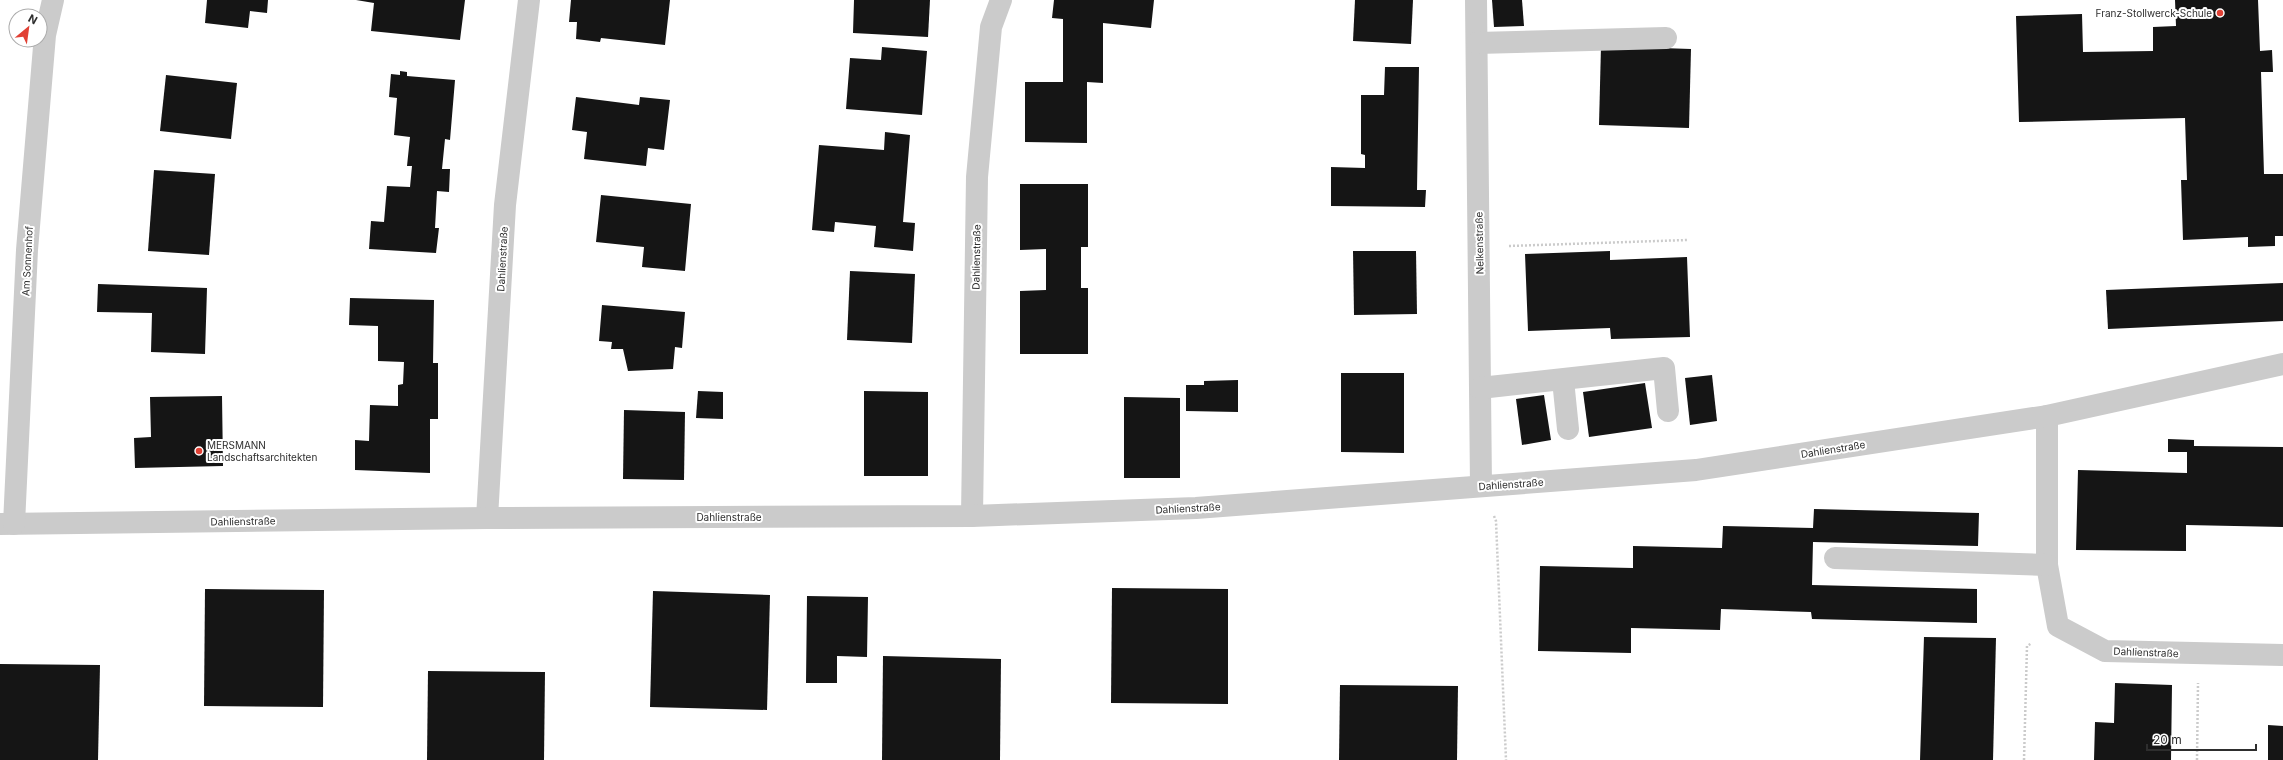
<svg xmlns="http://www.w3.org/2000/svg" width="2283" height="760" font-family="Inter,sans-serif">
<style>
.building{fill:#151515}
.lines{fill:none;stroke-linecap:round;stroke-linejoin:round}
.path{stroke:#cbcbcb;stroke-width:2.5;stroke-dasharray:2 2;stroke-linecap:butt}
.minor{stroke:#cbcbcb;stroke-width:22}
.poi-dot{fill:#e14135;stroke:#fff;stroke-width:1.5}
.labels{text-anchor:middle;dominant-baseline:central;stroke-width:4;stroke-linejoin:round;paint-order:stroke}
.poi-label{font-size:10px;fill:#2e2e2e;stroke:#fff;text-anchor:end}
.street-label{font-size:10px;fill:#2e2e2e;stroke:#fff}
</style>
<rect width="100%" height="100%" fill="#fff"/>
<g class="building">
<path d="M 207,0 L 268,0 L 267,13 L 250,11 L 248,28 L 205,23 Z"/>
<path d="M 356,0 L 465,0 L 460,40 L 371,31 L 374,3 Z"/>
<path d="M 571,0 L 670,0 L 665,45 L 601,38 L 600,42 L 576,39 L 577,22 L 569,22 Z"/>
<path d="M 854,0 L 930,0 L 928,37 L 853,33 Z"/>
<path d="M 1054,0 L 1154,0 L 1151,28 L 1103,23 L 1103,83 L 1087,82 L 1087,143 L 1025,142 L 1025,82 L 1063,82 L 1063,19 L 1052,18 Z"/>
<path d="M 1355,0 L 1413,0 L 1411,44 L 1353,41 Z"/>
<path d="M 1492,0 L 1522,0 L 1524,26 L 1494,27 Z"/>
<path d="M 2175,0 L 2258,0 L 2260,51 L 2272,50 L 2273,72 L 2261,72 L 2264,174 L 2283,174 L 2283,236 L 2275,236 L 2275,246 L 2248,247 L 2248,237 L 2183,240 L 2181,180 L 2187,180 L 2185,118 L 2019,122 L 2016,16 L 2082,14 L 2083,52 L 2153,51 L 2153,27 L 2176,26 Z"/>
<path d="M 1601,46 L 1691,49 L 1689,128 L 1599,125 Z"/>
<path d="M 882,47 L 927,51 L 922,115 L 846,109 L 850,58 L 881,60 Z"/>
<path d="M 1385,67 L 1419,67 L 1417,190 L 1426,190 L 1425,207 L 1331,206 L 1331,167 L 1365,168 L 1365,155 L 1361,154 L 1361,95 L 1384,95 Z"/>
<path d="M 400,71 L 407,72 L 407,76 L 455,80 L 450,140 L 445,139 L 442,169 L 450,169 L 449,192 L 437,191 L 435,228 L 439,228 L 436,253 L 369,249 L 371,221 L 384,222 L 387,186 L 410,187 L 412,166 L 407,166 L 410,137 L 394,135 L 397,98 L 389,97 L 391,74 L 400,75 Z"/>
<path d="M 166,75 L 237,83 L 231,139 L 160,131 Z"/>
<path d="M 576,97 L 639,105 L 640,97 L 670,100 L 664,150 L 648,148 L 646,166 L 584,159 L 587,132 L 572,130 Z"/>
<path d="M 885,132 L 910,135 L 903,222 L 915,223 L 913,251 L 874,247 L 876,226 L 835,222 L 834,232 L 812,230 L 819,145 L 884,150 Z"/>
<path d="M 154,170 L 215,174 L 209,255 L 148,251 Z"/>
<path d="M 1020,184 L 1088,184 L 1088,247 L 1081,247 L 1081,288 L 1088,288 L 1088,354 L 1020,354 L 1020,291 L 1046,290 L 1046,249 L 1020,250 Z"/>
<path d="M 601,195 L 691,204 L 685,271 L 642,267 L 644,247 L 596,242 Z"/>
<path d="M 1353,251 L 1416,251 L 1417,314 L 1354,315 Z"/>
<path d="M 1610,251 L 1610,260 L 1687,257 L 1690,337 L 1611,339 L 1610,328 L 1528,331 L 1525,254 Z"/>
<path d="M 850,271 L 915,274 L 912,343 L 847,340 Z"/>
<path d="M 2283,283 L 2283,321 L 2108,329 L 2106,290 Z"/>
<path d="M 98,284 L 207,288 L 205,354 L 151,352 L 152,313 L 97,312 Z"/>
<path d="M 350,298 L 434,300 L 433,363 L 438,363 L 438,419 L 430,419 L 430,473 L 355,470 L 355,440 L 369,441 L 370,405 L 398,406 L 398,385 L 403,384 L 404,362 L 378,361 L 378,326 L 349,325 Z"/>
<path d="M 602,305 L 685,312 L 682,348 L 675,347 L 673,369 L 628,371 L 623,349 L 611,349 L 612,342 L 599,341 Z"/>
<path d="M 1341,373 L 1404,373 L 1404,453 L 1341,452 Z"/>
<path d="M 1712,375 L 1717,421 L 1690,425 L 1685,378 Z"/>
<path d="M 1238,380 L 1238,412 L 1186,411 L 1186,385 L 1204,385 L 1204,381 Z"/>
<path d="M 1645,383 L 1652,428 L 1589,437 L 1583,392 Z"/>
<path d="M 698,391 L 723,392 L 723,419 L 696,418 Z"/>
<path d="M 864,391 L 928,392 L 928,476 L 864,476 Z"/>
<path d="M 1544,395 L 1551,440 L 1522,445 L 1516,399 Z"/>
<path d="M 222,396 L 223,466 L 135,468 L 134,438 L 151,437 L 150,397 Z"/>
<path d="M 1124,397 L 1180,398 L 1180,478 L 1124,478 Z"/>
<path d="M 624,410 L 685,412 L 684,480 L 623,479 Z"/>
<path d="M 2168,439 L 2194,440 L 2194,446 L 2283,447 L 2283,527 L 2186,525 L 2186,551 L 2076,550 L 2078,470 L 2187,473 L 2187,452 L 2168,452 Z"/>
<path d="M 1814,509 L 1979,513 L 1978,546 L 1813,542 L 1812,585 L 1977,589 L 1977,623 L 1812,619 L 1811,612 L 1721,609 L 1720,630 L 1631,628 L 1631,653 L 1538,651 L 1540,566 L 1633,568 L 1633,546 L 1722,548 L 1723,526 L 1813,528 Z"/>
<path d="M 1112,588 L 1228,589 L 1228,704 L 1111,703 Z"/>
<path d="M 205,589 L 324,590 L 323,707 L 204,706 Z"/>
<path d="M 653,591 L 770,595 L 767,710 L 650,707 Z"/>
<path d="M 807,596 L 868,597 L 867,657 L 837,656 L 837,683 L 806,683 Z"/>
<path d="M 1924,637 L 1996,638 L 1993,760 L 1920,760 Z"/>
<path d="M 883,656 L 1001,659 L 1000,760 L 882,760 Z"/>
<path d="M 0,664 L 100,665 L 98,760 L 0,760 Z"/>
<path d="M 428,671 L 545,672 L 544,760 L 427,760 Z"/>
<path d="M 2115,683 L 2172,685 L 2171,760 L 2094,760 L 2095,722 L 2114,723 Z"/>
<path d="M 1340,685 L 1458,686 L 1457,760 L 1339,760 Z"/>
<path d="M 2268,725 L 2283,726 L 2283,760 L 2268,760 Z"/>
</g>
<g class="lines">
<g class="path">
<path d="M 1509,246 L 1687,240"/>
<path d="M 1494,516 L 1496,521 L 1506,760"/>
<path d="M 2024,760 L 2027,646 L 2032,643"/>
<path d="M 2197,760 L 2198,683"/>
</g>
<g class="minor">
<path d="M 1476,0 L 1481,486"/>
<path d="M 1477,43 L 1666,38"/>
<path d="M 1563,380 L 1568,429"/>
<path d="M 1480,388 L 1664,368 L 1668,411"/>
<path d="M 2047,416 L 2047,565 L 2058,626 L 2105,651 L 2283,655"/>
<path d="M 972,516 L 977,177 L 991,27 L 1001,0"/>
<path d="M 487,518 L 505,205 L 529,0"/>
<path d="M 0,524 L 487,518 L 972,516 L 1196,508 L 1696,470 L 2047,416 L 2283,364"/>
<path d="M 14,524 L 27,250 L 45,35 L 53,0"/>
<path d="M 1835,558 L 2047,565"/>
</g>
</g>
<g class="poi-dot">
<circle cx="2220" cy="13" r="4"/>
<circle cx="199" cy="451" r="4"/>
</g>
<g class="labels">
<g class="poi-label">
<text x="2212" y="13">Franz-Stollwerck-Schule</text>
<text x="207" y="445" text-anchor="start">MERSMANN<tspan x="207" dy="12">Landschaftsarchitekten</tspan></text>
</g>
<g class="street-label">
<text transform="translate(1479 243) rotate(-91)">Nelkenstraße</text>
<text transform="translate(976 257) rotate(-89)">Dahlienstraße</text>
<text transform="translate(502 259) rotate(-87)">Dahlienstraße</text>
<text transform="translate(27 261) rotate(-87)">Am Sonnenhof</text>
<text transform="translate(1833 449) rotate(-9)">Dahlienstraße</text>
<text transform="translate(1511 484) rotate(-4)">Dahlienstraße</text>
<text transform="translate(1188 508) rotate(-3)">Dahlienstraße</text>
<text x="729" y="517">Dahlienstraße</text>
<text transform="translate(243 521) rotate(-1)">Dahlienstraße</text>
<text transform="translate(2146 652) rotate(2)">Dahlienstraße</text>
</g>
</g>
<g transform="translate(28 28) rotate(29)"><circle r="19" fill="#ffffff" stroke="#ababab"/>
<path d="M0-3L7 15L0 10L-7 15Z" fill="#e14135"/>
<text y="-6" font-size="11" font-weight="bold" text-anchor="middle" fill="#2e2e2e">N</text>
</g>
<path d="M2147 744v6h109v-6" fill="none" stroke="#2e2e2e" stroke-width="2"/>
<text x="2153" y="744" font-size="12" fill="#2e2e2e" stroke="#ffffff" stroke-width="3" paint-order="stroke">20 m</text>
</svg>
